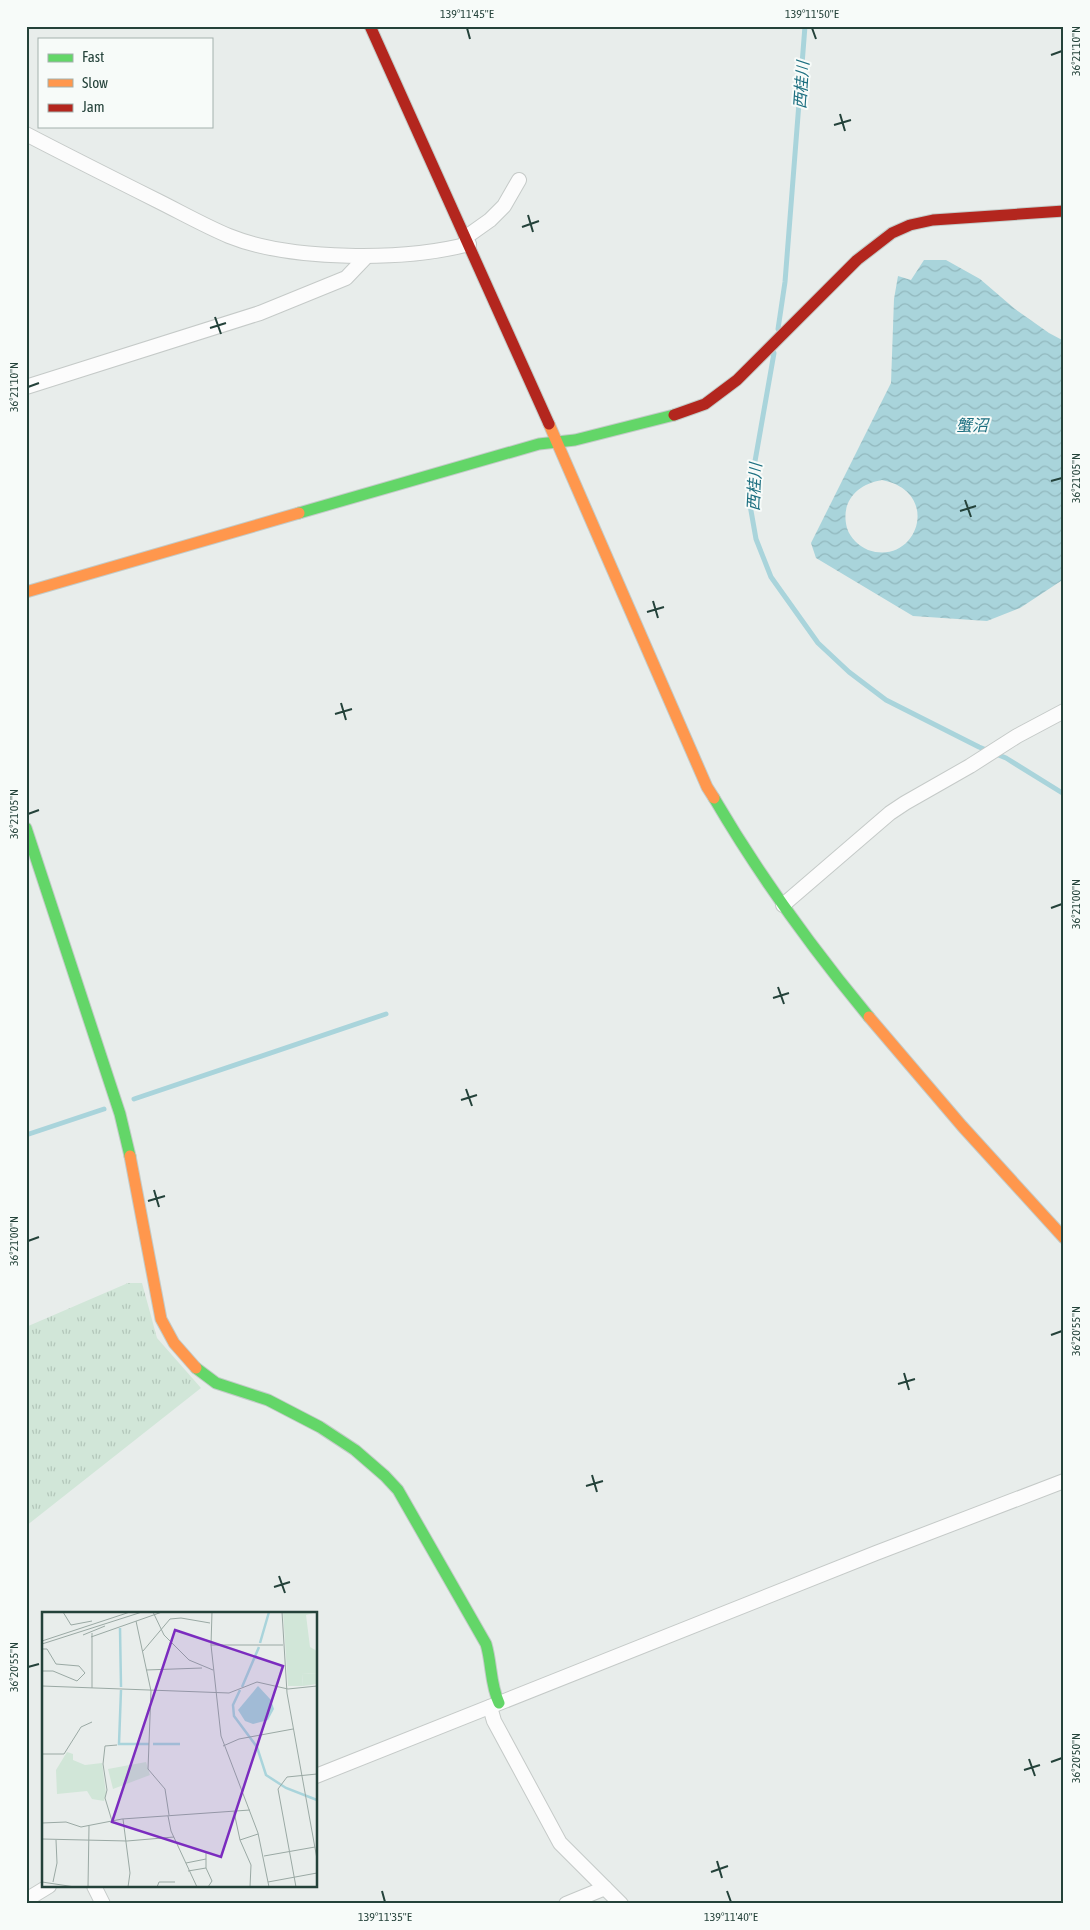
<svg xmlns="http://www.w3.org/2000/svg" width="1090" height="1930" font-family="'Asap Condensed','Noto Sans JP',sans-serif">
<style>
.grass{fill:url(#grass-tufts)}
.water{fill:url(#water-waves);fill-rule:evenodd}
.lines{fill:none;stroke-linecap:round;stroke-linejoin:round}
.stream{stroke:#a9d4db;stroke-width:5}
.street-casing{stroke:#c5cac8;stroke-width:16}
.fast-casing{stroke:#c3cbc8;stroke-width:13}
.slow-casing{stroke:#c3cbc8;stroke-width:13}
.jam-casing{stroke:#c3cbc8;stroke-width:13}
.street{stroke:#fcfcfc;stroke-width:14}
.fast{stroke:#63d668;stroke-width:11}
.slow{stroke:#ff974d;stroke-width:11}
.jam{stroke:#b3261e;stroke-width:11}
.ticks{fill:none;stroke:#24423a;stroke-width:2}
.labels{text-anchor:middle;dominant-baseline:central;stroke-width:4;stroke-linejoin:round;paint-order:stroke}
.water-label{font-size:16px;font-style:italic;fill:#1c6f80;stroke:#f7fbf9}
.inset-river{fill:none;stroke:#a9d4db;stroke-width:2.5}
.inset-road{fill:none;stroke:#9aa9a4;stroke-width:1}
.view{fill:#7b2cbf;fill-opacity:0.15;stroke:#7b2cbf;stroke-width:2.5}
.inset-edge{fill:none;stroke:#24423a;stroke-width:2.5}
.neatline{fill:none;stroke:#24423a;stroke-width:2}
.ticks-label{font-size:12px;text-anchor:middle;fill:#24423a}
</style>
<defs>
<pattern id="grass-tufts" width="24" height="20" patternUnits="userSpaceOnUse" patternTransform="scale(1.25)"><rect width="24" height="20" fill="#d1e6d8"/><path d="M3 7l-1-3M5 7V3M7 7l1-3M15 17l-1-3M17 17v-4M19 17l1-3" fill="none" stroke="#b3c6ba"/></pattern>
<pattern id="water-waves" width="16" height="10" patternUnits="userSpaceOnUse" patternTransform="scale(1.25)"><rect width="16" height="10" fill="#a9d4db"/><path d="M0 5q4-4 8 0t8 0" fill="none" stroke="#91b7bd"/></pattern>
</defs>
<rect width="100%" height="100%" fill="#e8edeb"/>
<path class="grass" d="M 128,1283 L 142,1283 L 157,1338 L 201,1388 L 26,1526 L 26,1327 Z"/>
<path class="water" d="M 924,260 L 946,260 L 980,279 L 1015,309 L 1049,333 L 1064,341 L 1064,579 L 1020,608 L 987,621 L 913,616 L 816,558 L 811,543 L 891,383 L 894,299 L 898,276 L 911,280 ZM 882,480 C 943,492 917,567 868,550 C 859,546 850,538 847,528 C 840,502 857,484 882,480 Z"/>
<g class="lines">
<g class="stream">
<path d="M 778,329 L 785,282 L 805,26"/>
<path d="M 774,353 L 751,484 L 750,505 L 756,539 L 771,577 L 818,643 L 849,672 L 886,700 L 979,747 L 1006,758 L 1064,794"/>
<path d="M 134,1099 L 386,1014"/>
<path d="M 26,1135 L 104,1109"/>
</g>
<defs>
<g id="street">
<path d="M 26,134 C 70,157 114,179 158,201 C 182,213 205,226 229,236 C 291,261 405,261 469,244"/>
<path d="M 466,237 L 490,220 L 504,206 L 519,180"/>
<path d="M 26,387 L 260,313 L 346,278 L 367,256"/>
<path d="M 783,905 L 890,813 L 905,803 L 970,766 L 1017,736 L 1064,711"/>
<path d="M 490,1707 L 494,1721 L 560,1843 L 621,1904"/>
<path d="M 316,1776 L 876,1553 L 1064,1481"/>
<path d="M 94,1886 L 103,1904"/>
<path d="M 26,1900 L 49,1886"/>
<path d="M 566,1904 L 605,1888"/>
</g>
<g id="fast">
<path d="M 299,513 L 539,444 L 575,440 L 674,415"/>
<path d="M 714,798 C 759,875 812,948 869,1017"/>
<path d="M 26,828 L 120,1114 L 130,1156"/>
<path d="M 196,1368 L 216,1383 L 268,1400 L 320,1427 L 355,1450 L 385,1476 L 398,1490 L 486,1644 C 492,1664 490,1684 499,1703"/>
</g>
<g id="slow">
<path d="M 549,424 L 707,787 L 714,798"/>
<path d="M 26,592 L 299,513"/>
<path d="M 869,1017 L 962,1126 L 1064,1238"/>
<path d="M 130,1156 L 161,1319 L 174,1343 L 196,1368"/>
</g>
<g id="jam">
<path d="M 370,26 L 549,424"/>
<path d="M 674,415 L 705,404 L 737,380 L 857,260 L 892,233 L 910,225 L 933,220 L 1064,211"/>
</g>
</defs>
<use href="#street" class="street-casing"/>
<use href="#fast" class="fast-casing"/>
<use href="#slow" class="slow-casing"/>
<use href="#jam" class="jam-casing"/>
<use href="#street" class="street"/>
<use href="#fast" class="fast"/>
<use href="#slow" class="slow"/>
<use href="#jam" class="jam"/>
</g>
<path class="ticks" d="M 467,28 L 470,39M 812,28 L 816,39M 1051,55 L 1062,51M 840,114 L 845,131M 834,125 L 851,120M 528,215 L 533,232M 522,227 L 539,221M 215,317 L 221,334M 210,328 L 226,323M 28,387 L 39,383M 1051,481 L 1062,478M 965,500 L 971,517M 960,511 L 976,506M 653,601 L 658,618M 647,612 L 664,607M 341,703 L 346,720M 335,714 L 352,709M 28,814 L 39,810M 1051,908 L 1062,904M 778,987 L 784,1004M 773,998 L 789,993M 466,1089 L 472,1106M 461,1100 L 477,1095M 154,1190 L 159,1207M 148,1201 L 165,1196M 28,1241 L 39,1237M 1051,1335 L 1062,1331M 904,1373 L 909,1390M 898,1384 L 915,1379M 592,1475 L 597,1492M 586,1486 L 603,1481M 279,1576 L 285,1593M 274,1587 L 290,1582M 28,1667 L 39,1664M 1029,1759 L 1035,1776M 1051,1762 L 1062,1758M 1024,1770 L 1040,1765M 717,1861 L 722,1878M 711,1872 L 728,1866M 382,1891 L 385,1902M 727,1891 L 731,1902"/>
<g class="labels">
<g class="water-label">
<text transform="translate(801 85) rotate(-86)">西桂川</text>
<text x="972" y="425">蟹沼</text>
<text transform="translate(754 487) rotate(-87)">西桂川</text>
</g>
</g>
<g transform="translate(42 1612)">
<rect width="275" height="275" fill="#e8edeb"/>
<path d="M 104,150 L 108,163 L 71,177 L 66,157 Z" fill="#d1e6d8"/>
<path d="M 275,61 L 275,72 L 261,74 L 260,62 Z" fill="#d1e6d8"/>
<path d="M 241,0 L 275,0 L 264,3 L 268,35 L 275,39 L 275,61 L 260,62 L 261,74 L 246,74 ZM 25,140 L 31,142 L 31,148 L 43,153 L 60,151 L 64,181 L 62,189 L 50,187 L 45,179 L 15,182 L 14,158 Z" fill="#d1e6d8"/>
<path d="M 216,74 L 229,88 L 232,97 L 226,108 L 211,112 L 203,109 L 196,98 Z" fill="#a9d4db"/>
<path class="inset-river" d="M 78,16 L 79,75M 218,31 L 227,0M 200,75 L 217,35M 79,78 L 77,132 L 107,132M 198,78 L 191,93 L 192,104 L 215,135 L 224,163 L 244,176 L 275,188M 111,132 L 138,132"/>
<path class="inset-road" d="M 21,0 L 29,13 L 50,9M 111,0 L 122,23 L 147,48 L 171,58M 170,0 L 169,33 L 179,124 L 216,221 L 227,275M 240,0 L 245,81 L 275,247M 94,9 L 109,79 L 106,157 L 123,177 L 127,203M 50,21 L 50,76M 41,23 L 63,14M 49,25 L 120,0M 0,29 L 88,0M 0,32 L 100,0M 169,33 L 241,33M 0,37 L 5,37 L 14,52 L 37,54 L 43,61 L 35,69 L 11,59 L 1,59M 101,39 L 128,7 L 139,6 L 168,11M 0,55 L 0,71M 104,58 L 160,56M 0,74 L 187,81 L 215,70 L 246,77 L 275,74M 181,134 L 197,127 L 251,117M 0,142 L 22,142 L 39,115 L 50,110M 192,200 L 198,228 L 216,222M 126,204 L 129,219 L 155,275M 81,207 L 88,261 L 86,275M 70,209 L 63,186 L 65,178 L 61,152 L 63,134 L 75,133M 0,211 L 24,210 L 39,215 L 80,207 L 208,198M 0,227 L 85,229 L 132,225M 198,228 L 209,253 L 208,275M 164,241 L 164,256 L 170,269 L 166,275M 222,244 L 273,235M 144,251 L 164,247M 146,259 L 164,256M 0,270 L 33,275M 11,270 L 15,251 L 14,228M 226,270 L 275,261M 46,275 L 47,214M 115,275 L 117,270 L 133,270M 254,275 L 236,177 L 245,165 L 275,162"/>
<path class="view" d="M 133,18 L 241,54 L 179,245 L 70,210 Z"/>
<rect width="275" height="275" class="inset-edge"/>
</g>
<rect width="1090" height="1930" fill="none" stroke="#f7fbf9" stroke-width="55"/>
<rect x="38" y="38" width="175" height="90" fill="#f7fbf9" stroke="#a3b1ad"/>
<rect x="48" y="54" width="25" height="8" fill="#63d668" stroke="#a3b1ad"/>
<text x="82" y="62" font-size="15" fill="#24423a">Fast</text>
<rect x="48" y="79" width="25" height="8" fill="#ff974d" stroke="#a3b1ad"/>
<text x="82" y="88" font-size="15" fill="#24423a">Slow</text>
<rect x="48" y="104" width="25" height="8" fill="#b3261e" stroke="#a3b1ad"/>
<text x="82" y="112" font-size="15" fill="#24423a">Jam</text>
<rect x="28" y="28" width="1034" height="1874" class="neatline"/>
<g class="ticks-label">
<text x="467" y="18">139°11'45"E</text>
<text x="812" y="18">139°11'50"E</text>
<text transform="translate(1076 51) rotate(-90)" y="4">36°21'10"N</text>
<text transform="translate(14 387) rotate(-90)" y="4">36°21'10"N</text>
<text transform="translate(1076 478) rotate(-90)" y="4">36°21'05"N</text>
<text transform="translate(14 814) rotate(-90)" y="4">36°21'05"N</text>
<text transform="translate(1076 904) rotate(-90)" y="4">36°21'00"N</text>
<text transform="translate(14 1241) rotate(-90)" y="4">36°21'00"N</text>
<text transform="translate(1076 1331) rotate(-90)" y="4">36°20'55"N</text>
<text transform="translate(14 1667) rotate(-90)" y="4">36°20'55"N</text>
<text transform="translate(1076 1758) rotate(-90)" y="4">36°20'50"N</text>
<text x="385" y="1921">139°11'35"E</text>
<text x="731" y="1921">139°11'40"E</text>
</g>
</svg>
